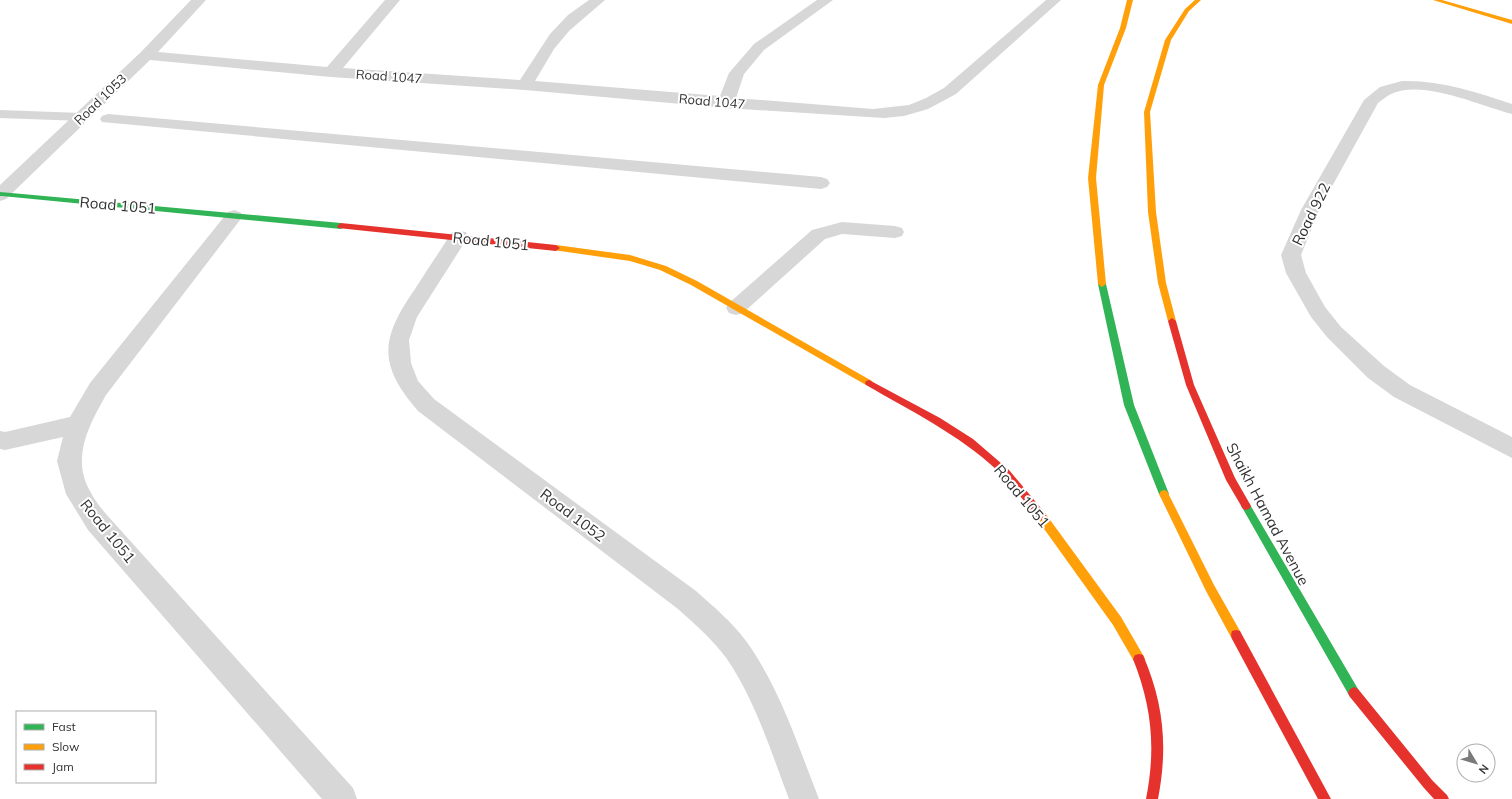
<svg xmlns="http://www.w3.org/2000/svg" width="1512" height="799" font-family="Mulish,sans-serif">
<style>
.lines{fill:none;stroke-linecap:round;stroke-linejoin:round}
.lane{fill:#d7d7d7;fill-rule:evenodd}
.street{fill:#d7d7d7;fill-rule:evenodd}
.fast{fill:#30b455;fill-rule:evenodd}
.slow{fill:#ff9f0a;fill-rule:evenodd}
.jam{fill:#e5322d;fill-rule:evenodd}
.labels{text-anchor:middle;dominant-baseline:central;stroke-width:4;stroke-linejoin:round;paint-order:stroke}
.far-street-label{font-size:13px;fill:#333;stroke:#fff}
.street-label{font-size:15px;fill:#333;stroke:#fff}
</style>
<rect width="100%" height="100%" fill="#fff"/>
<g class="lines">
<path class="lane" d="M 0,110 L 82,113 L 88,117 L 82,121 L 0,118 Z"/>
<g class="street">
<path d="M 191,0 L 206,0 L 158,52 L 327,67 L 385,0 L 400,0 L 343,68 L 520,80 L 550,34 L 568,15 L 589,0 L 605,0 L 569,31 L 554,49 L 535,81 L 720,96 L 729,73 L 754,44 L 817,0 L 833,0 L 764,50 L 744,74 L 736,98 L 873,109 L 909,105 L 926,98 L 944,88 L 1046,0 L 1061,0 L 956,94 L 928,109 L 904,116 L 884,118 L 726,108 L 525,90 L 331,77 L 150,60 L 6,199 L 0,201 L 0,185 L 141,52 Z"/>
<path d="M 1402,81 C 1441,80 1476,92 1512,104 L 1512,114 C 1480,106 1423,79 1391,94 C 1387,96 1382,100 1378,103 L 1319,210 L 1301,255 L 1306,273 L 1325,307 L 1341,327 L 1384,366 L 1410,385 L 1512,437 L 1512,458 L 1394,397 L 1368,378 L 1327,337 L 1311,317 L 1286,273 L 1281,255 L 1301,210 L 1364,100 L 1380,87 Z"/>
<path d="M 108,114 L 821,177 L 827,179 L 830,183 L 827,187 L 821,189 L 102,122 L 100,119 L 102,116 Z"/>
<path d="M 234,210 L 240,212 L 243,216 L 240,220 L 106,395 C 89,425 71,458 90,491 C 94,499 100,507 106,514 L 353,788 L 357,799 L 322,799 L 88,530 L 66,494 L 57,461 L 63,437 L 5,450 L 0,449 L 0,431 L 5,432 L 70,417 L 90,383 L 228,212 Z"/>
<path d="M 842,222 L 895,226 L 902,228 L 904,232 L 902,236 L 895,238 L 842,234 L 825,239 L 743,313 L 736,315 L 729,313 L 726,308 L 729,303 L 812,230 Z"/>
<path d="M 459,231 L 466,232 L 468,237 L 417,317 L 409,340 L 411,363 L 418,381 L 434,399 L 696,591 C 714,607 732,622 746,641 C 780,688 798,746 819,799 L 789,799 C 771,752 756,702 727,659 C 713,640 695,624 678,609 L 418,411 C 377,364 381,338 415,289 C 427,270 440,251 452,232 Z"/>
</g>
<g class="fast">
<path d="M 0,192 L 341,223 L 345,226 L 341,229 L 2,196 L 0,196 Z"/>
<path d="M 1102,281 L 1106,284 L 1134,405 L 1169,494 L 1167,497 L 1164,498 L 1161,497 L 1159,494 L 1124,405 L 1098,284 Z"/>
<path d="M 1246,502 L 1249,503 L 1358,689 L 1360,693 L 1358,697 L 1354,699 L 1350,697 L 1243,509 L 1241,506 L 1243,503 Z"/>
</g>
<g class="slow">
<path d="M 1127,0 L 1133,0 L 1126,28 L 1104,85 L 1096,178 L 1106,284 L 1102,287 L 1098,284 L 1088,178 L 1098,85 L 1120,28 Z"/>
<path d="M 1195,0 L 1201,0 L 1189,11 L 1171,40 L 1150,112 L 1156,212 L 1166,283 L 1176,321 L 1172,324 L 1168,321 L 1158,283 L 1148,212 L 1144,112 L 1165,40 L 1185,9 Z"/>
<path d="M 1433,0 L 1442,0 L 1512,20 L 1512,24 Z"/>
<path d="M 556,245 L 630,255 L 666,266 L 697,281 L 872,381 L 873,383 L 872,385 L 866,385 L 691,285 L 660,270 L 630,261 L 553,250 L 552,248 L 553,246 Z"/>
<path d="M 1164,490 L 1167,491 L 1214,585 L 1240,631 L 1241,635 L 1240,639 L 1236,640 L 1232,639 L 1206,591 L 1159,494 L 1161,491 Z"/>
<path d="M 1041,512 L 1045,513 L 1121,617 L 1143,655 L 1145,659 L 1143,663 L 1139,664 L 1135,663 L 1113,625 L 1037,519 L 1036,516 L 1037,513 Z"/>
</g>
<g class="jam">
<path d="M 341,223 L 556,245 L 560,248 L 556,251 L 338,228 L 337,226 Z"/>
<path d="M 1172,318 L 1176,321 L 1194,385 L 1235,478 L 1251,506 L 1249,509 L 1246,510 L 1243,509 L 1226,480 L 1186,385 L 1168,321 Z"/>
<path d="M 869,380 L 940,418 L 973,439 L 1009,470 L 1045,513 L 1046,516 L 1045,519 L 1041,520 L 1037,519 C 1025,502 1012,484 997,470 C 958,434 911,411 866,385 L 865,383 L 866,381 Z"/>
<path d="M 1236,630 L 1240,631 L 1331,799 L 1318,799 L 1232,639 L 1231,635 L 1232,631 Z"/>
<path d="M 1139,654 L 1143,655 C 1164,704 1168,747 1158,799 L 1146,799 C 1156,748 1152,707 1133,659 L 1135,655 Z"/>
<path d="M 1354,687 L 1358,689 L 1432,780 L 1447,795 L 1449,799 L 1434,799 L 1424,788 L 1350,697 L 1348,693 L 1350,689 Z"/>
</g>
</g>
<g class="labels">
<g class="far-street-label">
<text transform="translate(389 76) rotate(4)">Road 1047</text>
<text transform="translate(100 99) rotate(-44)">Road 1053</text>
<text transform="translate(712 101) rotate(5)">Road 1047</text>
</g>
<g class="street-label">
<text transform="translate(118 205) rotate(5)">Road 1051</text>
<text transform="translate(1311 214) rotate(-64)">Road 922</text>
<text transform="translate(491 241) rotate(6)">Road 1051</text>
<text transform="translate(1022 496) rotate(50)">Road 1051</text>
<text transform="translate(1268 514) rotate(62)">Shaikh Hamad Avenue</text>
<text transform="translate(573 515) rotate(37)">Road 1052</text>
<text transform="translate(108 531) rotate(51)">Road 1051</text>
</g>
</g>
<rect x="16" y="711" width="140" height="72" fill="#ffffff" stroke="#adadad"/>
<rect x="24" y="724" width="20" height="6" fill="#30b455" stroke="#adadad"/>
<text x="52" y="731" font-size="12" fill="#333333">Fast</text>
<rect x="24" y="744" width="20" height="6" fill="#ff9f0a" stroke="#adadad"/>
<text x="52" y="751" font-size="12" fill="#333333">Slow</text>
<rect x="24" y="764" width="20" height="6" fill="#e5322d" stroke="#adadad"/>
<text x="52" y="771" font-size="12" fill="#333333">Jam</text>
<g transform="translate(1476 763) rotate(128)"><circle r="19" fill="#ffffff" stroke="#adadad"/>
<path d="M0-3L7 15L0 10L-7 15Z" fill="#7a7a7a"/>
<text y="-6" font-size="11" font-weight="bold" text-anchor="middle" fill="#333333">N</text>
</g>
</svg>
